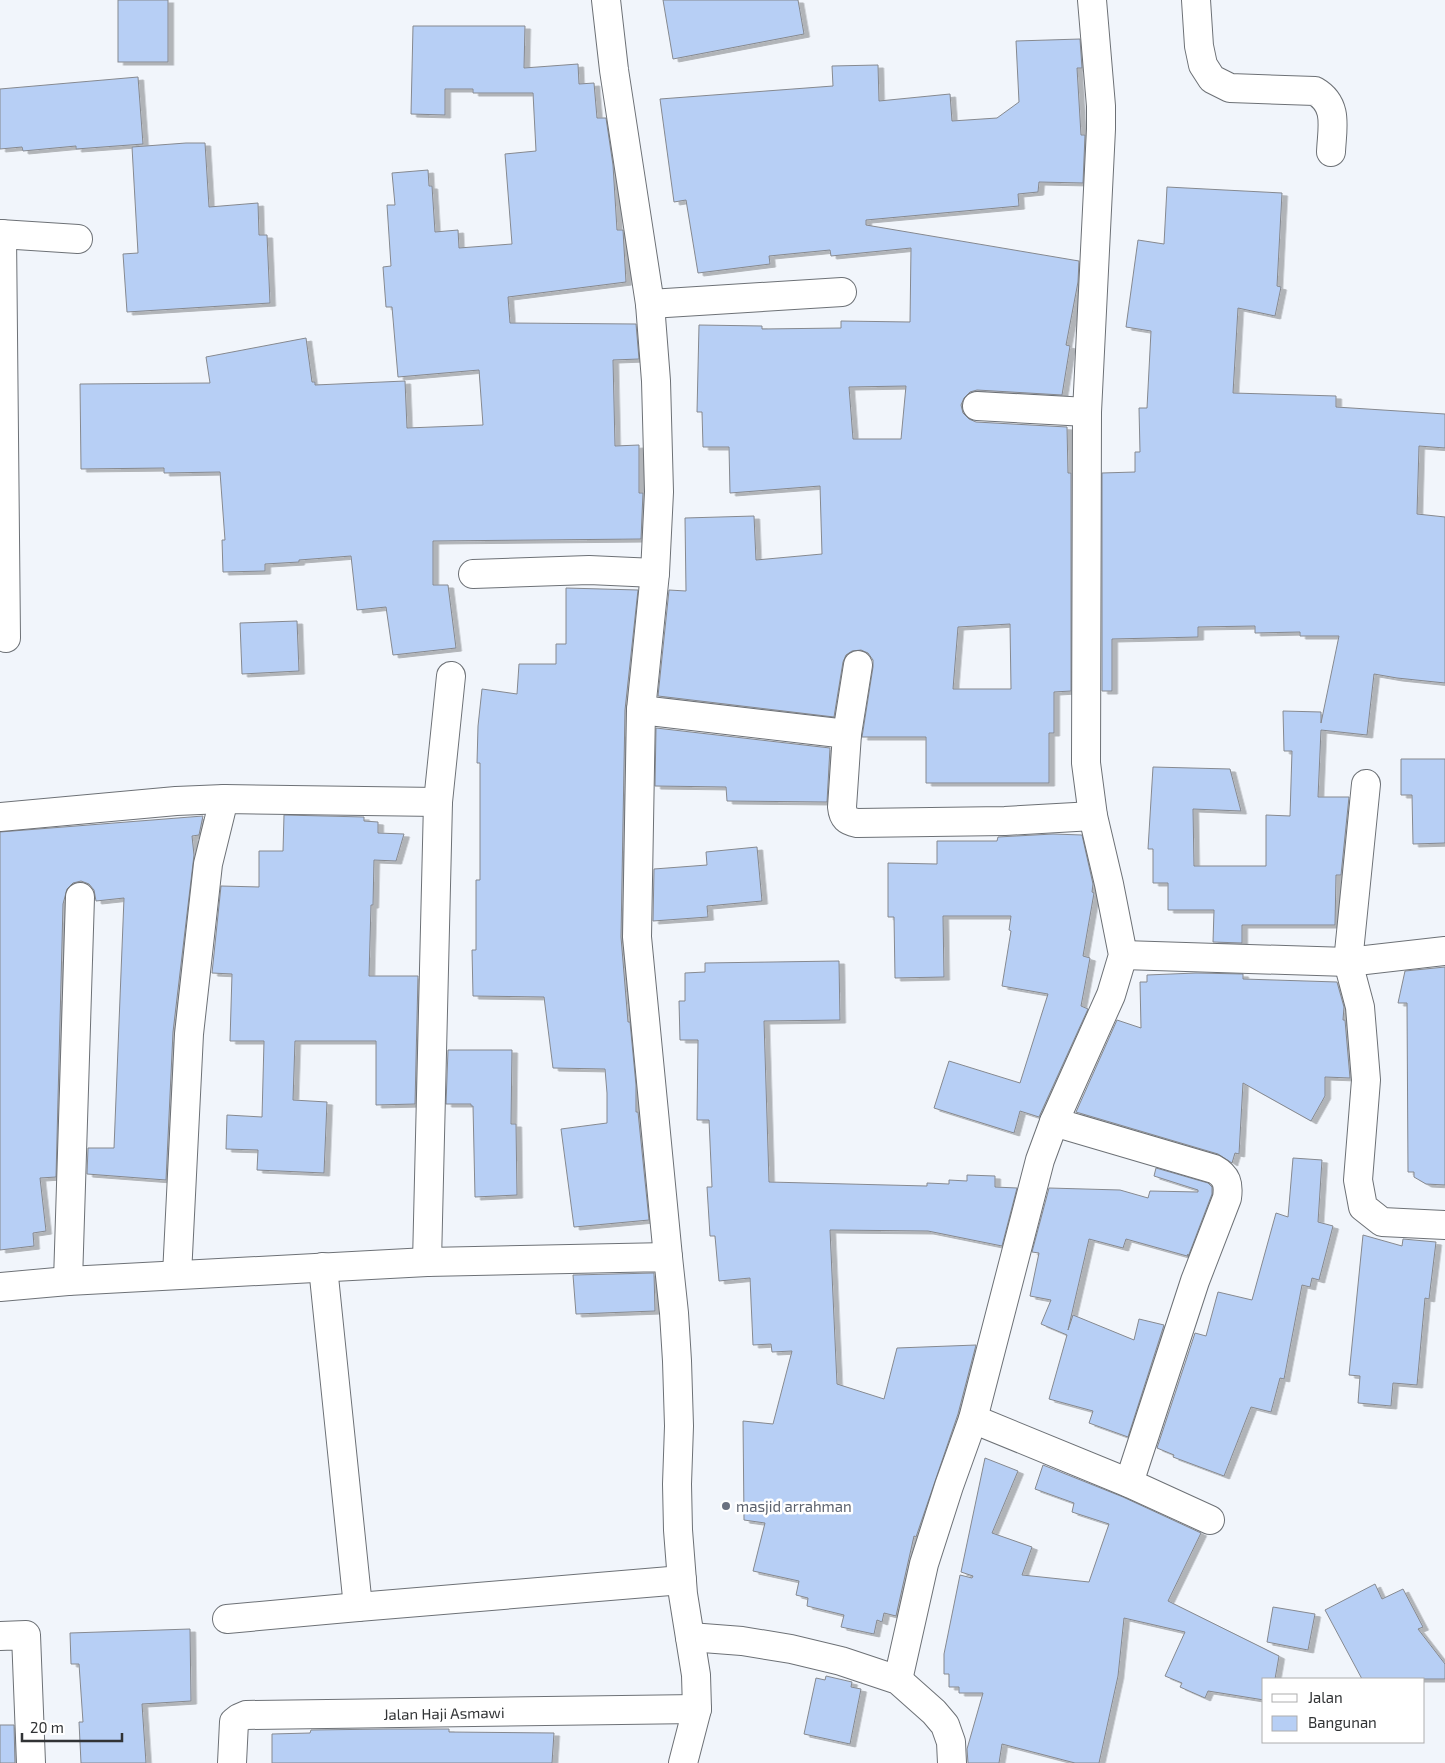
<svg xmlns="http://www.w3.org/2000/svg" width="1445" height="1763" font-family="'Exo 2',sans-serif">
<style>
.building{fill:#b7cff5;stroke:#86898f;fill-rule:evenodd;filter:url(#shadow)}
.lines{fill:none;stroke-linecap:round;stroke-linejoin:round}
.minor-casing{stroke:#6d7176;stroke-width:30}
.minor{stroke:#fff;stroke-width:28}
.worship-dot{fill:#6b7280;stroke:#fff;stroke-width:2}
.labels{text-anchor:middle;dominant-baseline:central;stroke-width:5;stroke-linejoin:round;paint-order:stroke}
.worship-label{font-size:15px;fill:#5b616d;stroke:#fff;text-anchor:start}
.street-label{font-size:15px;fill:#313335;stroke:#fff}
</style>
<defs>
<filter id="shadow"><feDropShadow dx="5.5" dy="3" stdDeviation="0" flood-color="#0004"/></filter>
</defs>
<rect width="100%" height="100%" fill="#f1f5fb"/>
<g class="building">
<rect x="118" y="0" width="50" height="62"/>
<path d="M 663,0 L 798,0 L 804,34 L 673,59 Z"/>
<path d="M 413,26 L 525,26 L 524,68 L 578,64 L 579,84 L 594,83 L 597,118 L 606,118 L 613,165 L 617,230 L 623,230 L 626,282 L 508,297 L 510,323 L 636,324 L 639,359 L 613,360 L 615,446 L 639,445 L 639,493 L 643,493 L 641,539 L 433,541 L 433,585 L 448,585 L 456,648 L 393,655 L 386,607 L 357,610 L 351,556 L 299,560 L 299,562 L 265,564 L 265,571 L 223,572 L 222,540 L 225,540 L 220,472 L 164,473 L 164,468 L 81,469 L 80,384 L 210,383 L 206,357 L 306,338 L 312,382 L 315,382 L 315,385 L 405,381 L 407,428 L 483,425 L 479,370 L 398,377 L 392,307 L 386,307 L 383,267 L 391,266 L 387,205 L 395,205 L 392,173 L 428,170 L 429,186 L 432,186 L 435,232 L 458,230 L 459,248 L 512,244 L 505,154 L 536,151 L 533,93 L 473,93 L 473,89 L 445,89 L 445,115 L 411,114 Z"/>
<path d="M 1080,39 L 1082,68 L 1077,68 L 1081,135 L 1085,135 L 1083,183 L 1039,182 L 1038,192 L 1018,194 L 1019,206 L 866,220 L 866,225 L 1079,261 L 1078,282 L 1066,345 L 1070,346 L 1062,395 L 977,390 L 970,392 L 964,398 L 961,405 L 963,413 L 969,419 L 976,422 L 1067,427 L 1068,473 L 1071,473 L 1071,691 L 1054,692 L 1054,733 L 1049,733 L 1049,783 L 926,783 L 926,737 L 862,737 L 873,667 L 873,660 L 868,653 L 861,650 L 852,651 L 846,655 L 843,662 L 834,717 L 658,696 L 669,590 L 686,591 L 685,518 L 754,516 L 756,560 L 822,554 L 820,486 L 730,493 L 729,447 L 703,447 L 702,412 L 697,412 L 699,325 L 762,326 L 762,329 L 841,328 L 841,321 L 910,322 L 911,248 L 831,256 L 830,250 L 769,256 L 770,264 L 698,273 L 686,200 L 674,202 L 660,99 L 833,86 L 832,66 L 878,65 L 879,101 L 950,94 L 952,121 L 997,118 L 1019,102 L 1016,41 ZM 906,386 L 901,439 L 853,439 L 849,387 ZM 1010,624 L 1011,689 L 953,689 L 958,627 Z"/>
<path d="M 138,77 L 143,144 L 76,149 L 76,146 L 23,151 L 22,147 L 0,149 L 0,89 Z"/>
<path d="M 186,143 L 205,143 L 209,207 L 258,203 L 259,235 L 267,235 L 270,303 L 127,312 L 123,254 L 138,253 L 132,147 Z"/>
<path d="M 1167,187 L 1282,193 L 1277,286 L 1281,287 L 1275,316 L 1238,308 L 1233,393 L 1336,396 L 1336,407 L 1445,414 L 1445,448 L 1419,446 L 1417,514 L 1445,517 L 1445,683 L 1397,678 L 1374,674 L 1367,735 L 1321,730 L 1318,797 L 1349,797 L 1341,875 L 1336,875 L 1335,925 L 1242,925 L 1242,943 L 1213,942 L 1214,910 L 1168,910 L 1168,883 L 1153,883 L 1153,849 L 1148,849 L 1153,767 L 1230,769 L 1241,811 L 1193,809 L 1194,866 L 1266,866 L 1266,815 L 1290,816 L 1292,751 L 1284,751 L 1283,711 L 1321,712 L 1321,723 L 1339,636 L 1300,636 L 1300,632 L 1255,633 L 1255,626 L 1198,627 L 1198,637 L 1112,639 L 1112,691 L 1102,691 L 1102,473 L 1135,472 L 1135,452 L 1140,452 L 1139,408 L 1147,408 L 1151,331 L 1126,327 L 1138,240 L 1164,244 Z"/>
<path d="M 566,588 L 638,590 L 625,710 L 621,937 L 628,1022 L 630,1022 L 636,1085 L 636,1112 L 638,1112 L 649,1220 L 574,1227 L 561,1129 L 607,1123 L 607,1093 L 605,1069 L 553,1068 L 544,997 L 473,996 L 472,950 L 476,950 L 476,880 L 480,880 L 480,763 L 477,763 L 478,726 L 482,689 L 517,694 L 519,664 L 556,664 L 556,644 L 566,644 Z"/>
<path d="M 297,621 L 299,671 L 242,674 L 240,623 Z"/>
<path d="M 656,728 L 830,748 L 827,802 L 727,801 L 726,787 L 655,786 Z"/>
<path d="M 1401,759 L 1445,759 L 1445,843 L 1413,844 L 1412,795 L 1401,795 Z"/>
<path d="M 284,815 L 364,817 L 364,821 L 378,822 L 378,833 L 404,834 L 396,861 L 374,860 L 373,905 L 371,905 L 369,976 L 418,976 L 415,1104 L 376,1105 L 376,1041 L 295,1041 L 293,1100 L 327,1102 L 324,1173 L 257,1170 L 258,1150 L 226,1149 L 227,1115 L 262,1117 L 264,1041 L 230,1041 L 232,974 L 212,973 L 221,886 L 259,887 L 259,851 L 283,851 Z"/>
<path d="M 203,816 L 199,835 L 192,836 L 194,855 L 173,1032 L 166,1180 L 87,1174 L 88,1148 L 114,1148 L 124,898 L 96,901 L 94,890 L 89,884 L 81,881 L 73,883 L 67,889 L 63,904 L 56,1177 L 40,1178 L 46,1231 L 33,1233 L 34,1246 L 0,1250 L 0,832 Z"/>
<path d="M 1053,834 L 1082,835 L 1093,884 L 1092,892 L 1094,893 L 1083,956 L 1090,958 L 1081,1006 L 1088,1009 L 1039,1117 L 1020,1111 L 1014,1133 L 934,1108 L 949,1061 L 1020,1083 L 1048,994 L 1002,986 L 1011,931 L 1009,930 L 1011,916 L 943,916 L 944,977 L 895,978 L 894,917 L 888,917 L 888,863 L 937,864 L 937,841 L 997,841 L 998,837 Z"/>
<path d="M 757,847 L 762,901 L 707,906 L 708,917 L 653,921 L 654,869 L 707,865 L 706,852 Z"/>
<path d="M 839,961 L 840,1020 L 764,1021 L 769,1182 L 927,1186 L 927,1183 L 949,1184 L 949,1180 L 967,1181 L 967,1175 L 995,1176 L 995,1187 L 1017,1188 L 1002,1246 L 928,1231 L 830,1230 L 837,1384 L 884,1399 L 897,1348 L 976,1345 L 958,1414 L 916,1537 L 914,1536 L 896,1616 L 884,1613 L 882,1622 L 877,1620 L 874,1634 L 841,1627 L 844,1615 L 807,1606 L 808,1598 L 796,1595 L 799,1581 L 753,1571 L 765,1523 L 744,1520 L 743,1421 L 773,1424 L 792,1351 L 772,1352 L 771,1344 L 753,1345 L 750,1278 L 719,1281 L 715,1236 L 710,1236 L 707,1187 L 712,1187 L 709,1120 L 697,1120 L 698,1040 L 680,1040 L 679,1001 L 685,1001 L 685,973 L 705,972 L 705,963 Z"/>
<path d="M 1445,967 L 1445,1185 L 1426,1184 L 1414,1177 L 1414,1172 L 1408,1172 L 1407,1003 L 1398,1003 L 1405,971 Z"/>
<path d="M 1196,973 L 1243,974 L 1243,979 L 1337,982 L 1344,1007 L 1343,1020 L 1345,1020 L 1350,1078 L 1325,1077 L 1325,1096 L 1311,1121 L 1243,1083 L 1239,1154 L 1235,1153 L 1232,1163 L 1218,1154 L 1076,1112 L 1117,1020 L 1141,1028 L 1140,982 L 1147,982 L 1147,975 Z"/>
<path d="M 448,1050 L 512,1050 L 511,1124 L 516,1124 L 517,1195 L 475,1197 L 473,1106 L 471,1106 L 471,1104 L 446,1104 Z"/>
<path d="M 1293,1158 L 1322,1160 L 1318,1222 L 1333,1226 L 1319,1280 L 1312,1278 L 1310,1287 L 1302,1285 L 1284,1379 L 1280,1378 L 1271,1412 L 1251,1407 L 1224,1476 L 1173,1457 L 1174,1455 L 1157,1448 L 1195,1333 L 1206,1336 L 1218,1292 L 1252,1300 L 1276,1213 L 1288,1217 Z"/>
<path d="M 1156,1168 L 1208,1183 L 1212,1187 L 1212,1194 L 1188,1257 L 1188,1254 L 1187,1256 L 1126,1239 L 1123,1248 L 1089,1239 L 1068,1330 L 1073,1315 L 1134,1340 L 1139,1319 L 1164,1325 L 1128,1437 L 1089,1423 L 1093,1411 L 1049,1399 L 1067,1335 L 1041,1324 L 1051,1300 L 1030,1296 L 1039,1253 L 1032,1252 L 1049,1188 L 1120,1190 L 1148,1198 L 1150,1191 L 1198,1192 L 1198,1190 L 1154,1176 Z"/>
<path d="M 1363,1235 L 1402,1246 L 1403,1239 L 1436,1242 L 1429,1299 L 1425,1298 L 1417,1385 L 1393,1383 L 1391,1406 L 1358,1403 L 1360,1376 L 1349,1375 Z"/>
<path d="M 654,1273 L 655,1311 L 576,1314 L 573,1275 Z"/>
<path d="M 985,1458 L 1018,1471 L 992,1533 L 1032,1547 L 1022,1575 L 1089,1582 L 1109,1524 L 1072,1512 L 1074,1503 L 1035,1489 L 1043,1465 L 1123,1497 L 1201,1533 L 1168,1601 L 1279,1656 L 1275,1679 L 1264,1679 L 1264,1700 L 1208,1691 L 1205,1698 L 1180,1687 L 1182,1683 L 1165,1676 L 1185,1632 L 1124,1618 L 1118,1676 L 1099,1763 L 1075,1763 L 1002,1744 L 999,1763 L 968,1763 L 967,1749 L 983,1693 L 959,1693 L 959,1687 L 949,1687 L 949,1674 L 944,1674 L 944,1654 L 960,1575 L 972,1578 L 973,1576 L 961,1572 Z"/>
<path d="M 1375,1584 L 1382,1599 L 1403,1589 L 1423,1627 L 1418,1629 L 1445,1664 L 1445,1679 L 1362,1679 L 1325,1610 Z"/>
<path d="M 1273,1607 L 1315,1614 L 1308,1650 L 1267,1642 Z"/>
<path d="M 190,1629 L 191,1701 L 142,1704 L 146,1763 L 81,1763 L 79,1722 L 83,1722 L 79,1664 L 71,1664 L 70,1633 Z"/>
<path d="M 826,1676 L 852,1682 L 851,1687 L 861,1689 L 850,1744 L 804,1734 L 816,1678 L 825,1680 Z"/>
<path d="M 0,1725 L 14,1725 L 15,1763 L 0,1763 Z"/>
<path d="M 388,1729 L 449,1729 L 449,1732 L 554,1733 L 552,1763 L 272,1763 L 272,1734 L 310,1733 L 311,1730 Z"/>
</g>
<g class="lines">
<defs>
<g id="minor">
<path d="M 606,0 L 614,70 L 650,304 L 656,381 L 659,492 L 655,573 L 641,710 L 637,937 L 668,1257"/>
<path d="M 1196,0 L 1199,46 L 1203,65 L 1212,79 L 1230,88 L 1315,91 C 1339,105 1332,128 1331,152"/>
<path d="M 0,234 L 78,239"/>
<path d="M 2,234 L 6,638"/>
<path d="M 650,304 L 842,292"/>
<path d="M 977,406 L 1087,412"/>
<path d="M 473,574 L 589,570 L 655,573"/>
<path d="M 858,665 L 847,734 L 842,807 C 843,818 847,821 857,823 L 1005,821 L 1093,816"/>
<path d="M 641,710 L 847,734"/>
<path d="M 1366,784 L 1348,962 L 1360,1007 L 1366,1080 L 1358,1180 L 1363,1207 L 1382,1222 L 1445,1225"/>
<path d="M 0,817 L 176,801 L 224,799"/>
<path d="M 1123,955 L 1348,962 L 1445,951"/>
<path d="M 1054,1122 L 1214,1169 C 1227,1176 1229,1184 1227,1198 L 1195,1281 L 1129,1483"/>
<path d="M 427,1262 L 438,802 L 451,676"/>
<path d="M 323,1267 L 358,1607"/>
<path d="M 177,1275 L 189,1034 L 208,864 L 224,799 L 438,802"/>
<path d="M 68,1281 L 80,897"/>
<path d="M 0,1287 L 68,1281 L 427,1262 L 668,1257 L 674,1313 L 677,1361 L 679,1426 L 677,1484 L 678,1530 L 683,1594 L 696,1675 L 697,1709 L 683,1763"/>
<path d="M 973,1419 L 1129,1483 L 1210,1520"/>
<path d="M 227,1619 L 358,1607 L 682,1580"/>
<path d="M 0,1636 L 26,1635 L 31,1763"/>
<path d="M 690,1637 L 742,1641 L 791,1649 L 841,1661 L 898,1680 L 934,1712 L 945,1725 L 951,1742 L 952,1763"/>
<path d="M 898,1680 L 924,1564 L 949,1486 L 973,1419 L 1040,1160 L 1054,1122 L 1111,995 L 1123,955 L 1109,884 L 1093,816 L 1086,763 L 1087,412 L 1101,129 L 1101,106 L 1092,0"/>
<path d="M 232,1763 L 234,1722 L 239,1718 L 246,1715 L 697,1709"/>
</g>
</defs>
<use href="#minor" class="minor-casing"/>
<use href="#minor" class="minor"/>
</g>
<circle class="worship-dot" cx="726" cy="1506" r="5"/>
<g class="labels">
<g class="worship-label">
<text x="736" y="1506">masjid arrahman</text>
</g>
<g class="street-label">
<text transform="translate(444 1713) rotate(-1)">Jalan Haji Asmawi</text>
</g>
</g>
<rect x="1262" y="1678" width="162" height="65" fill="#ffffff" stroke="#adadae"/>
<rect x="1272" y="1694" width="25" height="8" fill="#ffffff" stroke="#adadae"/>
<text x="1308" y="1703" font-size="15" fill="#313335">Jalan</text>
<rect x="1272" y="1716" width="25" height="15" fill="#b7cff5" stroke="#adadae"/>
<text x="1308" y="1728" font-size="15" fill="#313335">Bangunan</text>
<path d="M22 1733v8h100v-8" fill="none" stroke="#313335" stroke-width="2.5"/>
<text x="30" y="1733" font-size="15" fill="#313335" stroke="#ffffff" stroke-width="4" paint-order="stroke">20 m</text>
</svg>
